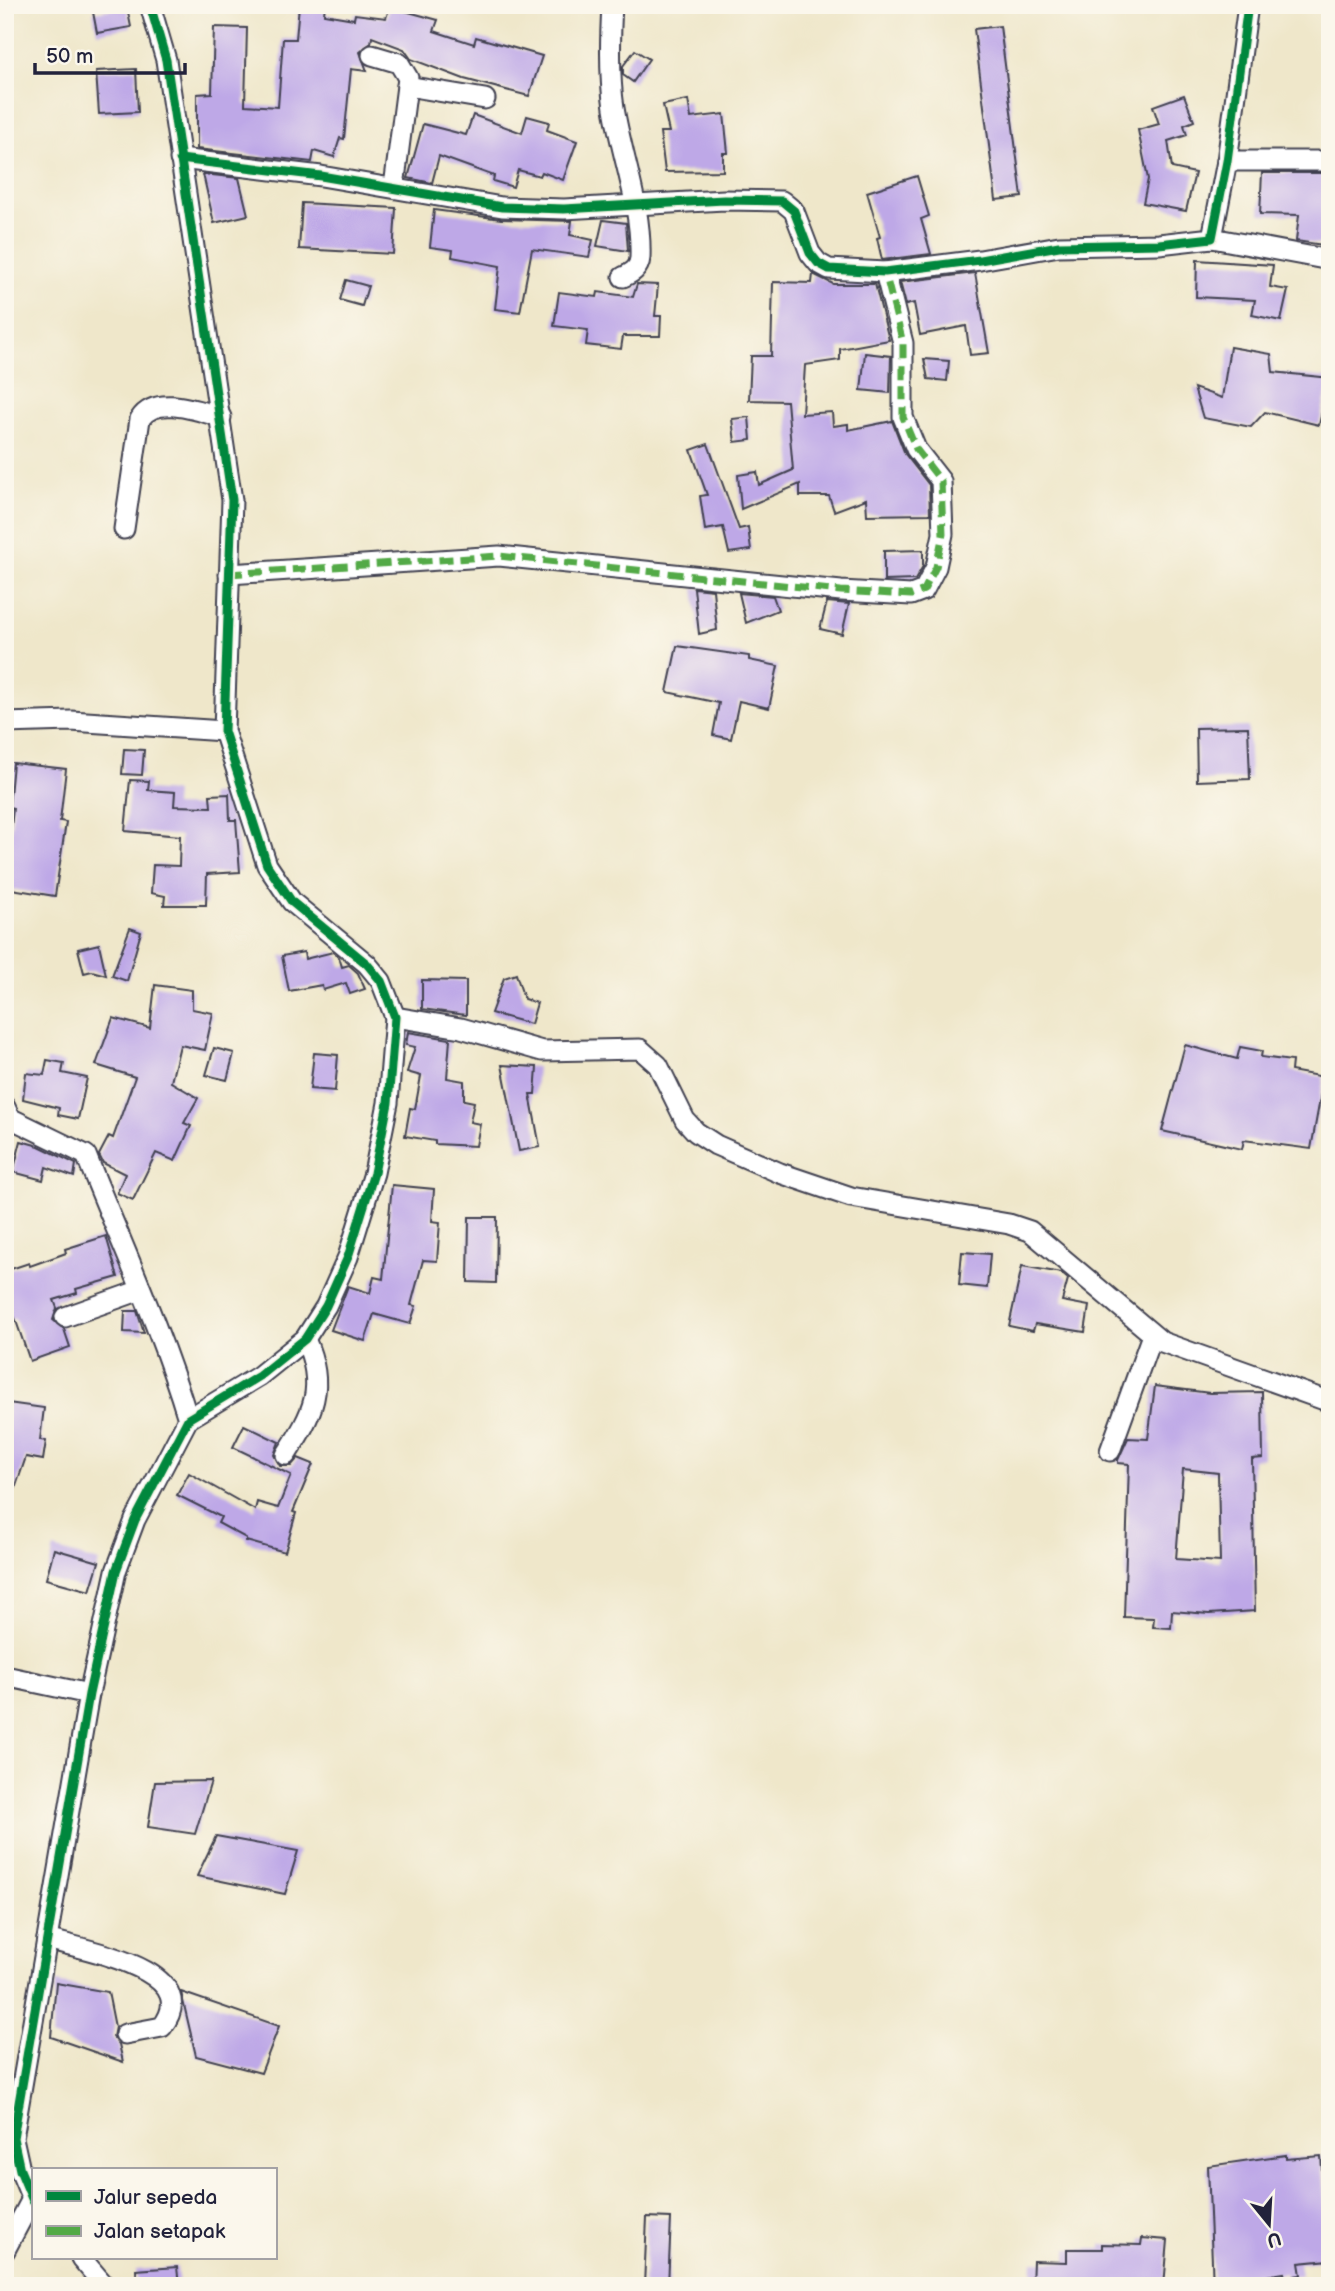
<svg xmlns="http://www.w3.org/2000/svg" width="1335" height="2291" font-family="'Balsamiq Sans',sans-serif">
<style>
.building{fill:#bea8e7;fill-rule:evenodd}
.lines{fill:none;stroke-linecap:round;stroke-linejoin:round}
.minor-casing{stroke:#414050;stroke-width:23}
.minor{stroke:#fff;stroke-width:19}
.quiet{stroke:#53aa46;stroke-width:7;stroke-dasharray:14 7;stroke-linecap:butt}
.cycleway-casing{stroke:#fbf7ec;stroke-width:13}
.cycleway{stroke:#00873e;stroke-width:9}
</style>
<rect width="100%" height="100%" fill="#fbf7ec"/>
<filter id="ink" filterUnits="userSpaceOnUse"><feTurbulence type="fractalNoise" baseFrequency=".0143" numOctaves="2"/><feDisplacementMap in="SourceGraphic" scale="14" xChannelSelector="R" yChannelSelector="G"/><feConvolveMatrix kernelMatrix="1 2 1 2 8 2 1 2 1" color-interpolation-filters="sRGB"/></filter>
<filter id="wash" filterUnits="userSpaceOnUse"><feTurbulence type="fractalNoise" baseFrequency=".00686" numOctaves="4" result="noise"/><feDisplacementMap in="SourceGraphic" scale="28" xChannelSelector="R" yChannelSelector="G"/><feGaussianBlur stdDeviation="1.57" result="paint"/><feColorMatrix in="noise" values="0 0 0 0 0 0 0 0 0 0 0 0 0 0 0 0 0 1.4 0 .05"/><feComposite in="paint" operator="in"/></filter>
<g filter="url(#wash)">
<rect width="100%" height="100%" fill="#efe7ca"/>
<g id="blocks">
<g class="building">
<path d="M 299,5 L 325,5 L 324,14 L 354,19 L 355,14 L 386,18 L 390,7 L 438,20 L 434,31 L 474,44 L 476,37 L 542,56 L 529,96 L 464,79 L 411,59 L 404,49 L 372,37 L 371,43 L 360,52 L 367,71 L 351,69 L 344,139 L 340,138 L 334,157 L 314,151 L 312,162 L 197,149 L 197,94 L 212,93 L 214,27 L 247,28 L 245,105 L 278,107 L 283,39 L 296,39 Z"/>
<path d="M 127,7 L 131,27 L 97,33 L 93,12 Z"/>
<path d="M 1000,26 L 1022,197 L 996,200 L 974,29 Z"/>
<path d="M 635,50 L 649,59 L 633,82 L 623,75 L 623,66 Z"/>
<path d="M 136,69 L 138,112 L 99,114 L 96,71 Z"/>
<path d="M 1184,95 L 1194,121 L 1184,125 L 1187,135 L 1168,141 L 1172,168 L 1195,173 L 1186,211 L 1143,203 L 1148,179 L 1138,130 L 1159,124 L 1153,106 Z"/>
<path d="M 688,100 L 691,118 L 724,114 L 728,153 L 723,153 L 723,171 L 665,172 L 660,132 L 669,132 L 663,105 Z"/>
<path d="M 473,115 L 522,133 L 527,116 L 549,122 L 547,130 L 577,141 L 563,180 L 542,172 L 540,176 L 518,170 L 513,187 L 493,181 L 494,176 L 439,156 L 432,183 L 408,178 L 423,124 L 466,135 Z"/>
<path d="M 1262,173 L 1330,173 L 1330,246 L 1296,241 L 1299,215 L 1260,214 Z"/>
<path d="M 203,174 L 239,178 L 248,215 L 214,223 Z"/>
<path d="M 917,176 L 929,216 L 921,219 L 931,254 L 882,260 L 877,238 L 880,237 L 867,192 Z"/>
<path d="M 302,203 L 396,208 L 393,254 L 299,249 Z"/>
<path d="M 434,210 L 501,219 L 572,221 L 570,235 L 593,240 L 589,257 L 532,249 L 520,312 L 495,309 L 500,266 L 452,257 L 453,250 L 430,247 Z"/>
<path d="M 603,220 L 626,223 L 628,251 L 597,246 Z"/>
<path d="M 1197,260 L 1273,265 L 1270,287 L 1288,290 L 1281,321 L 1252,315 L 1255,300 L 1196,297 Z"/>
<path d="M 975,273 L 989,353 L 970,355 L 966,326 L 920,335 L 914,303 L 906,305 L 900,282 Z"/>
<path d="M 813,274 L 833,284 L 875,284 L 889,340 L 840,349 L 840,360 L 805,365 L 802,414 L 832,412 L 833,426 L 848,424 L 848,430 L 892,421 L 905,454 L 929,485 L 930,514 L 867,515 L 866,499 L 834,511 L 829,496 L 800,496 L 800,484 L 741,509 L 738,475 L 757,472 L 759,485 L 793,470 L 787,401 L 749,400 L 751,356 L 771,356 L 773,282 L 812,283 Z"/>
<path d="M 346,280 L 368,286 L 362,306 L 340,300 Z"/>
<path d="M 637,284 L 658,285 L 655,316 L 661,316 L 660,336 L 623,336 L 621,349 L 586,345 L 588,330 L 554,326 L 559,292 L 597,297 L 598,292 L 633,297 Z"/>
<path d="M 1230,347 L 1271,354 L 1273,372 L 1330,378 L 1319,425 L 1265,412 L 1251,427 L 1203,418 L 1194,388 L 1222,398 Z"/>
<path d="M 865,353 L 891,356 L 890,393 L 861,390 Z"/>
<path d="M 924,359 L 949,361 L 947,381 L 928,379 Z"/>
<path d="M 749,417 L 751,440 L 735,442 L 732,419 Z"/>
<path d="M 708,444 L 739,529 L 748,527 L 751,550 L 729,553 L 723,527 L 705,530 L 700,496 L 707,495 L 691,450 Z"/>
<path d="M 923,550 L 923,566 L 915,580 L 884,581 L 884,551 Z"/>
<path d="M 694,588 L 713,590 L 717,630 L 699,634 Z"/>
<path d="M 739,593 L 773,596 L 778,610 L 746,623 Z"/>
<path d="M 827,602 L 849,604 L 842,634 L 820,629 Z"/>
<path d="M 677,646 L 749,656 L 749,660 L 778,666 L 769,708 L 739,701 L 731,739 L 713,735 L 719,703 L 667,692 Z"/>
<path d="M 1248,727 L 1250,779 L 1197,781 L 1196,728 Z"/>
<path d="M 124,749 L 144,750 L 142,775 L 122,774 Z"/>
<path d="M 13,763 L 66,769 L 60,821 L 66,822 L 55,896 L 5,888 L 5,849 L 9,849 L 13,808 L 9,807 Z"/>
<path d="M 130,780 L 149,781 L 148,790 L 175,792 L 174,806 L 211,807 L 210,795 L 229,794 L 230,820 L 236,820 L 240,872 L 207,874 L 206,905 L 164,905 L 165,896 L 151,893 L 153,865 L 179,866 L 180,836 L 125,831 Z"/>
<path d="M 130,928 L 141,932 L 127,981 L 112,976 Z"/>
<path d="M 99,944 L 106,975 L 92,971 L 84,973 L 78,949 Z"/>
<path d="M 304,952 L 305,959 L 333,952 L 339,957 L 342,967 L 349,965 L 358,973 L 365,989 L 350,994 L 346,983 L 323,990 L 322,985 L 289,991 L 282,956 Z"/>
<path d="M 516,974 L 524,999 L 537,1003 L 531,1024 L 491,1013 L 504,978 Z"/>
<path d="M 422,980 L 466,981 L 466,1015 L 422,1009 Z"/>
<path d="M 155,985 L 192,990 L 192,1009 L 213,1013 L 205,1050 L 180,1045 L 171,1082 L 198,1098 L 184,1123 L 191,1126 L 175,1161 L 156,1153 L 133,1200 L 117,1193 L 125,1174 L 103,1163 L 99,1155 L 109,1136 L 113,1138 L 135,1077 L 96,1065 L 113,1018 L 150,1028 Z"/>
<path d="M 408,1032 L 450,1039 L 447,1078 L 464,1081 L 464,1100 L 474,1102 L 470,1122 L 480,1124 L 476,1146 L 435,1144 L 435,1141 L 405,1136 L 410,1108 L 415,1109 L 421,1076 L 407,1072 L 415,1047 L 406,1045 Z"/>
<path d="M 1185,1045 L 1237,1059 L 1240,1047 L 1262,1051 L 1261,1057 L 1292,1061 L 1291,1071 L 1324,1077 L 1311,1149 L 1244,1140 L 1242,1149 L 1162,1131 Z"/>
<path d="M 214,1048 L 234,1053 L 227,1080 L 206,1075 Z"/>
<path d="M 314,1053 L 338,1055 L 335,1091 L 310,1089 Z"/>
<path d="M 47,1060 L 64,1063 L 62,1073 L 87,1078 L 78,1119 L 58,1115 L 59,1108 L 23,1099 L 26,1073 L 44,1075 Z"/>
<path d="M 502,1065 L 537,1067 L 535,1094 L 530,1094 L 540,1147 L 519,1151 Z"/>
<path d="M 21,1141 L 39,1146 L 76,1164 L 74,1177 L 46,1167 L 43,1180 L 13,1172 Z"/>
<path d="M 392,1185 L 434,1189 L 432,1221 L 440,1222 L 437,1261 L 423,1260 L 411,1305 L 416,1306 L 410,1324 L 374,1314 L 365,1341 L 331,1330 L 348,1286 L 370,1293 L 374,1277 L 383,1279 Z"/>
<path d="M 469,1217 L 497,1217 L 496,1283 L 468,1282 Z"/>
<path d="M 106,1236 L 118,1277 L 76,1289 L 77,1293 L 54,1300 L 57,1308 L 53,1320 L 64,1329 L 70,1347 L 30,1361 L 15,1318 L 5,1322 L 5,1271 L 29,1263 L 30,1266 L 66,1253 L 65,1249 Z"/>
<path d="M 962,1252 L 990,1254 L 987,1288 L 959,1285 Z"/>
<path d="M 1022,1266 L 1061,1273 L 1068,1279 L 1062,1301 L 1089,1306 L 1085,1332 L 1035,1324 L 1033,1331 L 1009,1326 Z"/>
<path d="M 125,1311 L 137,1311 L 144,1333 L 124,1332 Z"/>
<path d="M 1155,1386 L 1210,1393 L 1262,1392 L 1263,1458 L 1252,1459 L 1255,1611 L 1209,1614 L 1172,1611 L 1171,1628 L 1153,1627 L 1154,1618 L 1124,1617 L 1129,1464 L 1118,1463 L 1118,1460 L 1128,1438 L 1148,1439 ZM 1183,1469 L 1218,1473 L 1220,1562 L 1176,1559 Z"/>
<path d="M 8,1403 L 44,1408 L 40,1440 L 46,1441 L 43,1460 L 26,1457 L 8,1509 L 5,1508 L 5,1443 Z"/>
<path d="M 244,1425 L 279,1442 L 274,1455 L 280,1466 L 291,1466 L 298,1458 L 313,1464 L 293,1512 L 296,1513 L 285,1552 L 246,1541 L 246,1538 L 218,1523 L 221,1517 L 177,1495 L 189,1473 L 255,1510 L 257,1502 L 278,1508 L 291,1475 L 233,1447 Z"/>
<path d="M 54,1549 L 99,1562 L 90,1591 L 46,1579 Z"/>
<path d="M 211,1781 L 195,1834 L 148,1827 L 155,1782 Z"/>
<path d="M 216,1836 L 298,1851 L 285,1894 L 197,1876 Z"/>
<path d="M 56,1983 L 108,1992 L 115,2027 L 113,2037 L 119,2044 L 123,2062 L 51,2037 Z"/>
<path d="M 181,1992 L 279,2026 L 261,2073 L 196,2056 Z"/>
<path d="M 1286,2155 L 1286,2159 L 1321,2156 L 1329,2260 L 1299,2263 L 1301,2275 L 1285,2277 L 1284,2273 L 1236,2281 L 1236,2286 L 1213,2286 L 1208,2166 Z"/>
<path d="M 647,2217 L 671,2218 L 668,2286 L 644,2286 Z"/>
<path d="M 1142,2238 L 1168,2240 L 1164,2286 L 1032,2286 L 1033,2261 L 1067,2262 L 1067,2249 L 1102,2249 L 1102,2244 L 1141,2245 Z"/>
<path d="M 177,2267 L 179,2286 L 137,2286 L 136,2270 Z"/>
</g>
</g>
</g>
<g filter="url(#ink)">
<use href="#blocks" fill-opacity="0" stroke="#414050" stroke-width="2"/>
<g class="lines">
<defs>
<g id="minor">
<path d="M 612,5 C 610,39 609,75 614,108 C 622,158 642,207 640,258 C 639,269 632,273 623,277"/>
<path d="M 372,55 L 399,63 L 408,78 L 394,187"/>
<path d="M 407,86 L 485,99"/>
<path d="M 180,159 L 321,176 L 502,207 L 564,209 L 724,200 L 782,201 L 794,211 L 810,253 L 818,263 L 829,269 L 885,272 L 980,260 L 1059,246 L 1159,244 L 1212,238 L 1227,161 L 1248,5"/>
<path d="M 1227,161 L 1330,161"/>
<path d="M 1212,238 L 1330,260"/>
<path d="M 124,529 L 140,419 C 156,394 198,411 221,417"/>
<path d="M 229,574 L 499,556 L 841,591 L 911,595 L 924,590 L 936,567 L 943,534 L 941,481 L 916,449 L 903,417 L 903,343 L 885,272"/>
<path d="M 5,723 L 71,721 L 224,731"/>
<path d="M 395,1017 L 461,1028 L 542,1051 L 640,1049 L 658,1065 L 685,1120 L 696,1132 L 716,1145 L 780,1173 L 851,1197 L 1009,1224 L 1030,1231 L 1162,1342 L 1330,1402"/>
<path d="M 5,1107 L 10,1118 L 86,1155 C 121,1243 161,1329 188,1419"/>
<path d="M 65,1317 L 141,1290"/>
<path d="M 1110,1451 L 1152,1335"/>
<path d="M 286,1455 C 313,1413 327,1388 305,1339"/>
<path d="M 5,1676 L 89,1694"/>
<path d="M 47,1939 C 84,1950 206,1970 162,2027 L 125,2034"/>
<path d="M 33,2201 L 20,2170 L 13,2138 L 89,1694 L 116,1571 L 135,1520 L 188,1419 L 259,1376 L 305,1339 L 326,1306 L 348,1257 L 374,1173 L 388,1103 L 395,1017 L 381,981 L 367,964 L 292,902 L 267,865 L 224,731 L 232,500 L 166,60 L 150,5"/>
<path d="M 5,2250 L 32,2199"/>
<path d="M 81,2258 L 105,2286"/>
</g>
</defs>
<use href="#minor" class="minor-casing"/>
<use href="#minor" class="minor"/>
<path class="quiet" d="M 229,574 L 499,556 L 841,591 L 911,595 L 924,590 L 936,567 L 943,534 L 941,481 L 916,449 L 903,417 L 903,343 L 885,272"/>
<defs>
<g id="cycleway">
<path d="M 180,159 L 321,176 L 502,207 L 564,209 L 724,200 L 782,201 L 794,211 L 810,253 L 818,263 L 829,269 L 885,272 L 980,260 L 1059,246 L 1159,244 L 1212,238 L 1227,161 L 1248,5"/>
<path d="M 33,2201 L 20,2170 L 13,2138 L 89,1694 L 116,1571 L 135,1520 L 188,1419 L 259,1376 L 305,1339 L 326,1306 L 348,1257 L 374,1173 L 388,1103 L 395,1017 L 381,981 L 367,964 L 292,902 L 267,865 L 224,731 L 232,500 L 166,60 L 150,5"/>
</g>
</defs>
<use href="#cycleway" class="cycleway-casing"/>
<use href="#cycleway" class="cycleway"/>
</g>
</g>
<rect width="1335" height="2291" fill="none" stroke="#fbf7ec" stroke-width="28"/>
<rect x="32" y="2168" width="245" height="91" fill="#fbf7ec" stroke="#a4a2a5" stroke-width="2"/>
<rect x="46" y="2191" width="35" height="10" fill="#00873e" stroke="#a4a2a5" stroke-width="2"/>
<text x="94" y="2204" font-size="21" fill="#22223b">Jalur sepeda</text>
<rect x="46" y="2226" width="35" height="10" fill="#53aa46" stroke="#a4a2a5" stroke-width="2"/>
<text x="94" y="2238" font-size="21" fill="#22223b">Jalan setapak</text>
<g transform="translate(1269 2224) rotate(162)" stroke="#fbf7ec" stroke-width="5" paint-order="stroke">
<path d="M0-5L12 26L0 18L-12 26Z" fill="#22223b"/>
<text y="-10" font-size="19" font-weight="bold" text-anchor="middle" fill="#22223b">U</text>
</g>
<path d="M35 63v10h150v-10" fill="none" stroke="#22223b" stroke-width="3.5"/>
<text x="46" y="63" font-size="21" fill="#22223b" stroke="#fbf7ec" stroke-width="5" paint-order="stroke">50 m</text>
</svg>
